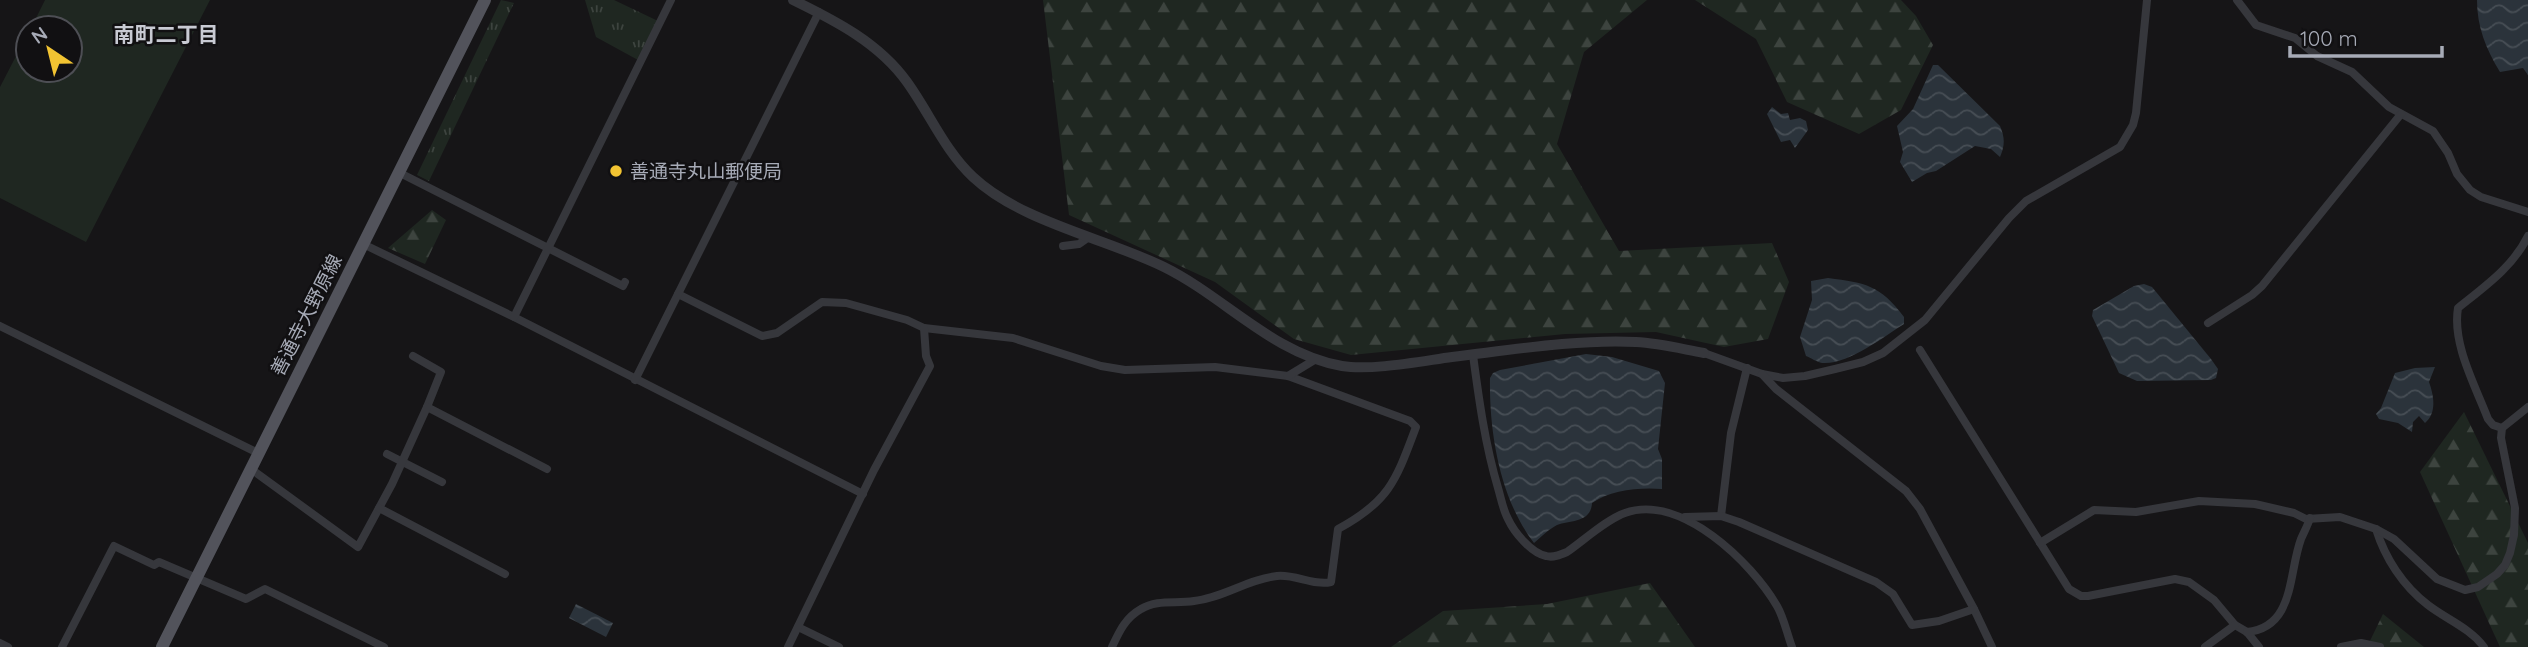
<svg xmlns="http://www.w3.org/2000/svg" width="2528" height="647" font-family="Quicksand,'Noto Sans JP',sans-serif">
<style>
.grass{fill:url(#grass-tufts)}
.forest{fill:url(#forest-firs)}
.pitch{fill:#1f2721}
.water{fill:url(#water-waves)}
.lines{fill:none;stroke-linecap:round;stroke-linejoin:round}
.minor{stroke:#36373c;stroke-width:8}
.tertiary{stroke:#36373c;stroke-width:10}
.primary{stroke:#52535b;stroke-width:12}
.poi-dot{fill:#f2c432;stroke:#111012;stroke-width:2.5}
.labels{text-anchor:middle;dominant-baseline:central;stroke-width:5;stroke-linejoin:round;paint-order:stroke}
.poi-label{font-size:19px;fill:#a7abb7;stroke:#111012;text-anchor:start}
.street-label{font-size:19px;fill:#a7abb7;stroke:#111012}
.neighbourhood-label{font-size:21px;font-weight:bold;fill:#c8cad3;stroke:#111012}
</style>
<defs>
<pattern id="grass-tufts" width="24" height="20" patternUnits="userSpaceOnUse" patternTransform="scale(1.75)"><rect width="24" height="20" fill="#1f2721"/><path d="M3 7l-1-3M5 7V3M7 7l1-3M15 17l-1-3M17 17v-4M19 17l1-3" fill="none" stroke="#3d443f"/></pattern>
<pattern id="forest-firs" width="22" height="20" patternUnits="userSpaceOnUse" patternTransform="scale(1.75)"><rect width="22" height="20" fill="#1f2721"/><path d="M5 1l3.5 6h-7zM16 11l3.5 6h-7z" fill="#3d443f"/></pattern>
<pattern id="water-waves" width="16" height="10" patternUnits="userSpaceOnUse" patternTransform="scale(1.75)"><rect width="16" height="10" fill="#2b333b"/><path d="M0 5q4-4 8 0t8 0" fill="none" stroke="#474e55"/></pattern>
</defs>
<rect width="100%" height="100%" fill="#161517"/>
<g class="grass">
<path d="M 501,0 L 514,3 L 429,181 L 417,175 Z"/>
<path d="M 585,0 L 614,0 L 658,21 L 638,60 L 596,37 Z"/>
</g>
<g class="forest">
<path d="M 1043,0 L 1647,0 L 1584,52 L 1557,144 L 1619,251 L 1772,243 L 1789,282 L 1768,339 L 1724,347 L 1656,332 L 1565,334 L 1351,355 L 1294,339 L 1215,282 L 1069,215 Z"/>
<path d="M 1695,0 L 1901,0 L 1916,16 L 1933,45 L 1901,110 L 1859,134 L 1787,102 L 1756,39 Z"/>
<path d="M 432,210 L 446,220 L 425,264 L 388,248 Z"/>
<path d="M 2464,412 L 2528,543 L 2528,647 L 2500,647 L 2420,472 Z"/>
<path d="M 1650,583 L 1695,647 L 1391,647 L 1443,611 L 1547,604 Z"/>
<path d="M 2383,614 L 2424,647 L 2367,647 Z"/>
</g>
<path class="pitch" d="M 45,0 L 210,0 L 86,242 L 0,198 L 0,87 L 28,33 L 28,70 L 70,70 L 70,28 L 31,28 Z"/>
<g class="water">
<path d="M 2477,0 L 2528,0 L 2528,75 L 2523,68 L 2500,72 C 2486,49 2477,27 2477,0 Z"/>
<path d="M 1933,65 L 1938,65 L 2000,126 C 2005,138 2005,145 2000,157 L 1991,149 L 1975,146 L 1936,171 L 1927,173 L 1912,182 L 1900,162 L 1903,152 L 1897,126 L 1913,109 Z"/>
<path d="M 1772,107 L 1781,114 L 1788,113 L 1790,120 L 1800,118 L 1806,121 L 1808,130 L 1795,148 L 1790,140 L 1781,142 L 1767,114 Z"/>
<path d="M 1828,278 C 1866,283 1880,285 1904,317 L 1904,324 C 1883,337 1848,365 1822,363 C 1817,362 1811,358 1806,356 L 1800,337 L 1812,300 L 1811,281 Z"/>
<path d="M 2144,284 L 2152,287 L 2211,359 L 2218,369 L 2216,378 L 2211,380 L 2137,381 L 2119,373 L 2092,316 L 2093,310 L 2134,286 Z"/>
<path d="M 1586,354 L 1612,357 L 1659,371 L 1665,383 L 1658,449 L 1662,459 L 1662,489 C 1640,487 1610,490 1592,503 C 1591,523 1570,520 1557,525 C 1549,529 1541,537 1534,543 C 1500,499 1489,433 1490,378 L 1493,373 L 1500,370 Z"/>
<path d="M 2435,367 L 2429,382 C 2434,396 2437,413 2425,423 L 2419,416 L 2413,422 L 2412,432 L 2398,423 L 2379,419 L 2376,414 L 2381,408 L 2395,373 L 2415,368 Z"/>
<path d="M 576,604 L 613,623 L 606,637 L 569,618 Z"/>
</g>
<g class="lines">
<g class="minor">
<path d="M 2237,0 L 2256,25 L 2295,38 L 2317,56 L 2352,72 L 2389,107 L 2433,131 L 2448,153 L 2457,174 L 2470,190 L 2481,197 L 2528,212"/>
<path d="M 398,172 L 623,286 L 625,282"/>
<path d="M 363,244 L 514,317 L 863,494"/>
<path d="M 1063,246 L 1079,244 L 1089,237"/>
<path d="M 678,294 L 762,336 L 777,333 L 822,302 L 846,303 L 907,320 L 924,328 L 1013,338 L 1101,366 L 1125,370 L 1215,367 L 1288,376 L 1410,421 L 1416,427 C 1396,480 1390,501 1338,529 L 1331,582 C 1314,586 1295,574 1277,576 C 1248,579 1223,598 1194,601 C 1176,604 1157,599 1141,609 C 1125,618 1119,632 1112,647"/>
<path d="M 514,317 L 671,0"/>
<path d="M 2208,323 L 2252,295 L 2262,286 L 2401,114"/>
<path d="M 0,326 L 258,453"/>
<path d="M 1920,350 L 2069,589 L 2081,596 L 2088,596 L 2175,579 L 2189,582 L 2214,600 L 2235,625 L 2247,632 L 2259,647"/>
<path d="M 1704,353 L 1762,374 L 1783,378 L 1805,376 L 1835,369 L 1863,362 L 1883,353 L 1925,320 L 2009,218 L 2026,201 L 2120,147 L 2133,125 L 2136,113 L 2147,0"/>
<path d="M 1473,355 C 1479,400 1485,444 1498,488 C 1501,498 1503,510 1508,519 C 1514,532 1531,553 1546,556 C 1553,558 1560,555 1567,552 C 1583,541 1607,519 1625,513 C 1681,493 1752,563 1777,606 C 1784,618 1787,634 1792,647"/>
<path d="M 413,356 L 441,372 L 427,407 L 547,469"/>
<path d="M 1762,374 L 1776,389 L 1906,491 L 1920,509 L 1974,609 L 1992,647"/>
<path d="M 1288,376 L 1316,359"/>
<path d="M 635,380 L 819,12"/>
<path d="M 2502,428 L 2493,425 L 2488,419 C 2475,385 2452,344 2458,308 C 2484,287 2513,267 2528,236"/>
<path d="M 387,454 L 442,482"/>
<path d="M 251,469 L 358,547 L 392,484 L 427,407"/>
<path d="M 379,508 L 505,574"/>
<path d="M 1721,516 L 1731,433 L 1747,368"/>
<path d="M 1685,517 L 1721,516 L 1739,522 L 1876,582 L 1893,594 L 1912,625 L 1939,621 L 1974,609"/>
<path d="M 2376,529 C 2385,558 2403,586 2428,605 C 2446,619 2470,628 2484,647"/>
<path d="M 2040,543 L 2094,510 L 2136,512 L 2199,501 L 2255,504 L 2294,513 L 2306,519 L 2340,517 L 2376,529 L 2394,539 L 2437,579 L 2465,590 L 2478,587 L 2497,574 L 2505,565 L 2510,553 L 2514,535 L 2515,508 L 2501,438 L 2502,428 L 2528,407"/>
<path d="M 798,627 L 839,647"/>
<path d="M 2247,632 C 2295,627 2288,574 2301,539 C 2304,532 2308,525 2310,518"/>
<path d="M 0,643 L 8,647"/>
<path d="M 62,647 L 114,546 L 154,565 L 159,562 L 246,599 L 265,589 L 384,647"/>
<path d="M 788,647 L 874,470 L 930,366 L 926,356 L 924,328"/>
<path d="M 2205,647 L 2235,625"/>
<path d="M 2341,647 L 2361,643 L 2380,647"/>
</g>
<path class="tertiary" d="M 793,0 C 836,21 879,43 907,82 C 930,114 945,151 973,177 C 1021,222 1105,238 1164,267 C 1225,297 1273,354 1342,366 C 1371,371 1422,361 1452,357 C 1511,350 1578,339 1636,342 C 1659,343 1682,349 1704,353"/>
<path class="primary" d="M 162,647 L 485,0"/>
</g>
<circle class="poi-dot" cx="616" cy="171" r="7"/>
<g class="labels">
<g class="poi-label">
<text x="630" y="171">善通寺丸山郵便局</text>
</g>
<g class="street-label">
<text transform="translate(306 315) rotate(-63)">善通寺大野原線</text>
</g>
<g class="neighbourhood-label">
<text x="166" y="34">南町二丁目</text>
</g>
</g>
<g transform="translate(49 49) rotate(325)"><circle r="33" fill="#111012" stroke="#4d4e54" stroke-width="2"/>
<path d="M0-5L12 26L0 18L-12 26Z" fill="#f2c432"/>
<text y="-10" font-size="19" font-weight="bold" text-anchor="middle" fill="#a7abb7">N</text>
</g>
<path d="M2290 46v10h152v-10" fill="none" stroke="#a7abb7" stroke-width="3.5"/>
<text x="2300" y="46" font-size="21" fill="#a7abb7" stroke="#111012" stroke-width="5" paint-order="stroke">100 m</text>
</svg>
